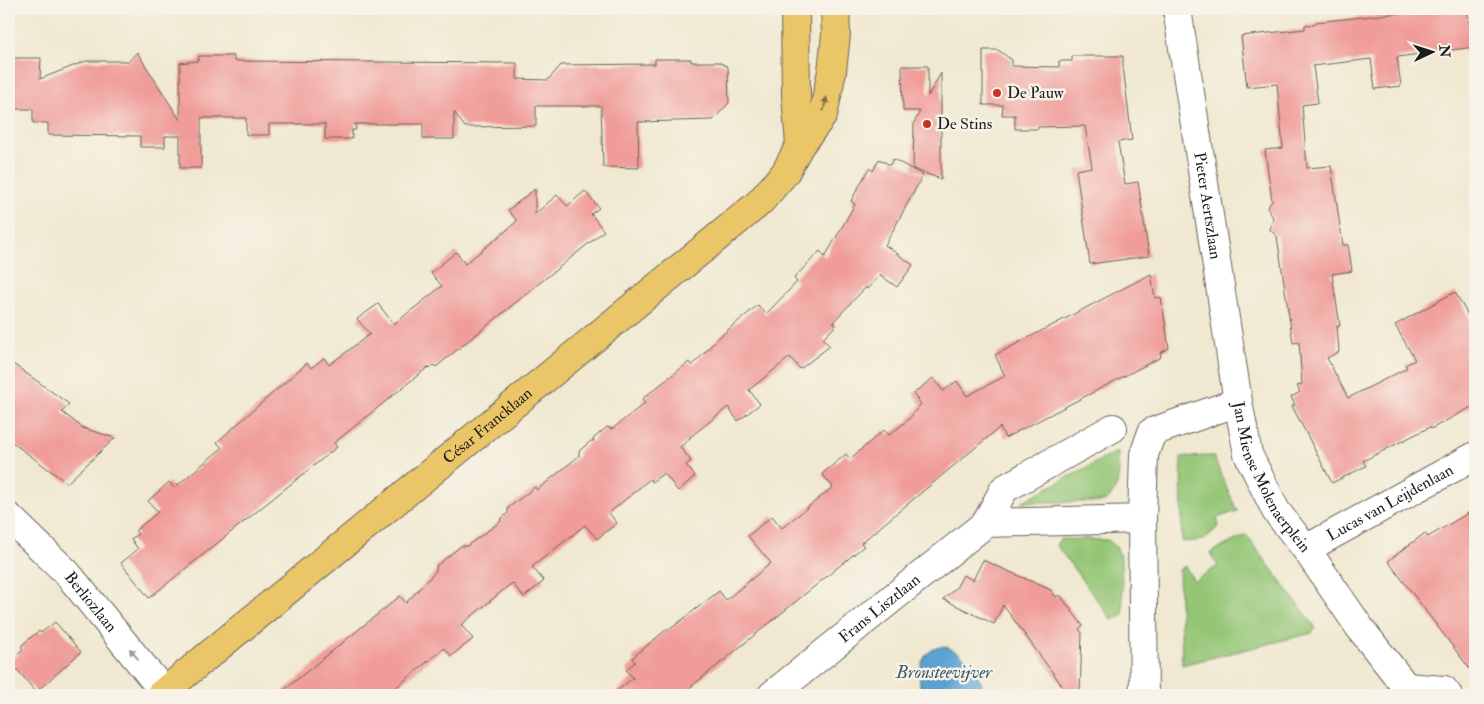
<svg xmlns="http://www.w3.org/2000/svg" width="1484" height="704" font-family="'IM FELL Double Pica',serif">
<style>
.green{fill:#94c676;stroke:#587149}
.water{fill:#5aa3d1;stroke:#3b6076}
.building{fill:#f09c99}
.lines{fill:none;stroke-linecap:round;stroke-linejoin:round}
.minor-casing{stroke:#66635b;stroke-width:30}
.major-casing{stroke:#66635b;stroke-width:30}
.minor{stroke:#fff;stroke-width:28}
.major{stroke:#ebc669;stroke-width:28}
.oneway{fill:#847142}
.oneway2{fill:#999}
.poi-dot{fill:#c8321e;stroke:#f7f3e8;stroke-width:2}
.labels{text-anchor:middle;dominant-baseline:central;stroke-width:5;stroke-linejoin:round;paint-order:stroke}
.poi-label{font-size:16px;fill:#1c1c1c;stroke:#f7f3e8;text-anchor:start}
.street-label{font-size:16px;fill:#1c1c1c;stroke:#f7f3e8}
.water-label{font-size:18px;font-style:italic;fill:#38596d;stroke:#f7f3e8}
</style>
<rect width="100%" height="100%" fill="#f7f3e8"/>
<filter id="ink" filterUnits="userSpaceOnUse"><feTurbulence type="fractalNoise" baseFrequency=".02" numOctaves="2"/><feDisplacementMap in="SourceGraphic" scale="10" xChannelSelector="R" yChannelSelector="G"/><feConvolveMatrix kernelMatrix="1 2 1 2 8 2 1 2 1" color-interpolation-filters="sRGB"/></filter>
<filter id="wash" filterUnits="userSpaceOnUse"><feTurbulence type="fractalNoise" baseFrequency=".0096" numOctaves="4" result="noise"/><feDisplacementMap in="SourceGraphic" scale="20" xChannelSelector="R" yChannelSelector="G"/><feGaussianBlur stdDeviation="1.12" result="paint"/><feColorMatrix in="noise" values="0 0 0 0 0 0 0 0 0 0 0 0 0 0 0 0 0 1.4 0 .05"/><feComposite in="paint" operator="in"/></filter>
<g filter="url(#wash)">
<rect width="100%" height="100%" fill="#f0e8d0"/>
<g class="green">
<path d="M 1118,451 C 1119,474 1122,486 1105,502 L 1021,502 Z"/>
<path d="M 1213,456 L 1237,511 L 1217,518 L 1219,526 L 1204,540 L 1182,542 L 1181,457 Z"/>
<path d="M 1246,535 L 1316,628 L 1312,633 L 1182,665 L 1179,570 L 1185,566 L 1194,581 L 1218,566 L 1210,553 Z"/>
<path d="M 1060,539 L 1108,540 L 1116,547 L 1121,558 L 1123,615 L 1112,620 L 1056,545 Z"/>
</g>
<path class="water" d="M 943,646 C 965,652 981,672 984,695 L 921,695 C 919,680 917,659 932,650 C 935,648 940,647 943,646 Z"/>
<g id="blocks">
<g class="building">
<path d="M 1437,9 L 1467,9 L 1469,22 L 1475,21 L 1475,47 L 1397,57 L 1401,86 L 1375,89 L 1371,59 L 1313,66 L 1318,103 L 1302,105 L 1307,168 L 1331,166 L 1343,245 L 1348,245 L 1350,257 L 1352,271 L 1332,274 L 1340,326 L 1337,326 L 1339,352 L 1327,358 L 1348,398 L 1407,368 L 1405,365 L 1415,360 L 1395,325 L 1455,292 L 1475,328 L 1475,405 L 1431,429 L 1430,427 L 1363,461 L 1366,466 L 1332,483 L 1292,406 L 1295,405 L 1291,397 L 1300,392 L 1297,386 L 1302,384 L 1299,342 L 1293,343 L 1277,236 L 1270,230 L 1273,217 L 1267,208 L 1272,201 L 1265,150 L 1283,148 L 1277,84 L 1247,87 L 1241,36 L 1305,29 L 1305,25 L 1316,24 L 1316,22 Z"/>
<path d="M 983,50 L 998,50 L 1012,60 L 1012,66 L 1059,67 L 1059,61 L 1072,61 L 1072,56 L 1123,56 L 1123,66 L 1132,140 L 1118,142 L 1125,184 L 1138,182 L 1149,256 L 1090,264 L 1076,170 L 1092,167 L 1085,126 L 1038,127 L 1038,129 L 1015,129 L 1015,115 L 1002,115 L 1003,105 L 983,105 Z"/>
<path d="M 137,52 L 180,120 L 180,63 L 198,61 L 199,56 L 234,56 L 234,61 L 517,63 L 517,79 L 548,80 L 561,65 L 655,64 L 655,59 L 691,59 L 691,62 L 719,62 L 728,67 L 729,103 L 713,120 L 638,122 L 639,168 L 603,167 L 601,106 L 536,106 L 536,126 L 465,127 L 454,112 L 454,139 L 423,139 L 423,124 L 355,124 L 356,130 L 352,130 L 352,139 L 325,139 L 325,124 L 269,124 L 269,135 L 246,135 L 246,118 L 201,118 L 201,168 L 180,168 L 180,136 L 165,136 L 165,147 L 140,147 L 140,136 L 48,135 L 48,123 L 33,123 L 33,109 L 9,109 L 9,58 L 41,58 L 40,79 L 86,61 L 129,61 Z"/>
<path d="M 902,66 L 928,66 L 928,96 L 941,73 L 941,179 L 913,169 L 914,123 L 920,111 L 903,111 Z"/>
<path d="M 879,159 L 890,165 L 893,159 L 923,175 L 885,245 L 913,265 L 897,287 L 880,275 L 867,289 L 866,287 L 833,322 L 836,325 L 823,339 L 830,346 L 800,369 L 790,357 L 749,390 L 760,404 L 738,421 L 728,407 L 689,438 L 690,439 L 680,447 L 691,461 L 686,465 L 695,476 L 678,491 L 664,473 L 652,482 L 650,479 L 609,513 L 617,523 L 597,539 L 585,525 L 532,567 L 544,581 L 524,597 L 512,583 L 461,625 L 473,639 L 451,656 L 444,648 L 387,695 L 278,695 L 400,596 L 406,603 L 436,571 L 436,566 L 461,546 L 467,546 L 501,521 L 500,520 L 508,513 L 508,508 L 535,487 L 537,490 L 579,456 L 579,451 L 591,441 L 594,441 L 593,439 L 607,427 L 612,429 L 645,403 L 642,399 L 689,362 L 692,366 L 718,338 L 758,305 L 766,314 L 797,282 L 794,278 L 820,251 L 825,257 L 855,204 L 851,201 L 869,168 L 873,171 Z"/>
<path d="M 535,189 L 535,214 L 557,195 L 567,206 L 585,191 L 599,208 L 591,214 L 604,231 L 436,367 L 434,365 L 430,369 L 428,367 L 334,443 L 337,447 L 149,598 L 121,563 L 138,549 L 131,539 L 138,534 L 135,531 L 158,512 L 148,501 L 169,482 L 174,488 L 222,448 L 217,442 L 307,363 L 311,368 L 324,358 L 329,365 L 370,334 L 357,319 L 378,304 L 394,324 L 442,286 L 431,273 L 456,252 L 465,264 L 507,230 L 517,221 L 508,210 Z"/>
<path d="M 1151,274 L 1155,298 L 1161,297 L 1169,348 L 1160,353 L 1161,357 L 1005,438 L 1000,427 L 861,543 L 864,546 L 681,695 L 612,695 L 633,678 L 626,670 L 635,662 L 632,658 L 667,629 L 669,630 L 719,591 L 726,600 L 771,563 L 748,536 L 772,516 L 782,528 L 833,487 L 822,474 L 846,454 L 850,459 L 884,430 L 889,435 L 908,420 L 921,404 L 913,394 L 933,378 L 943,391 L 957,381 L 967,396 L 1005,376 L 995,355 Z"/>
<path d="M 9,361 L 69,404 L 62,412 L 83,428 L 115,438 L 67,483 L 9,440 Z"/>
<path d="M 1475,509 L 1475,676 L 1388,561 L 1425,533 L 1428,537 Z"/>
<path d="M 983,560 L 1051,590 L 1056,597 L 1060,595 L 1083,626 L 1079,629 L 1082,633 L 1080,695 L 1069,695 L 1003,605 L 994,624 L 943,599 L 956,588 L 963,575 L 973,580 Z"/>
<path d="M 55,622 L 81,652 L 36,692 L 10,661 L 23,649 L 21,646 L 30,638 L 39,631 L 41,633 Z"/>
</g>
</g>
</g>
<g filter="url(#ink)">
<use href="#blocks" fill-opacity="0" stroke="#66635b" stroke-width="1"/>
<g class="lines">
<defs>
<g id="minor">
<path id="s1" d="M 1177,9 L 1238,402 L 1248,454 L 1276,511 L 1306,549 L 1360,628 L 1406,687 L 1405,695"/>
<path d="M 1113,428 L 1004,489 L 986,523 L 1142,519 L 1144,695"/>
<path id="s2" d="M 9,517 L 67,573 L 164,692"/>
<path d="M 1142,519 L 1144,455 L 1152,432 L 1238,402"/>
<path id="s3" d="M 1306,549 L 1475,456"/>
<path d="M 1406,687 L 1444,690 L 1448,695"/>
<path id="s4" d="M 772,695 L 986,523"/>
</g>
<g id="major">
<path d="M 795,9 L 796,95 L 800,145"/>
<path id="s5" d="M 160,695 L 759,203 L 785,173 L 800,145 L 823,115 L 832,71 L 836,34 L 835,9"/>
</g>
</defs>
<use href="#minor" class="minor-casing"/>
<use href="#major" class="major-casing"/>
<use href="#minor" class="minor"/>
<use href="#major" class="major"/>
</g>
<defs><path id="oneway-solid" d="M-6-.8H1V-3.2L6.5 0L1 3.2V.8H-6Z" transform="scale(1.25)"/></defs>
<use class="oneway" href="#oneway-solid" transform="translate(825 104) rotate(-77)"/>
<use class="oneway2" href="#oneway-solid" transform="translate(134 654) rotate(-129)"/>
</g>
<g class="poi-dot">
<circle cx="997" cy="93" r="5"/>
<circle cx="927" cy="124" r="5"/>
</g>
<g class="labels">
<g class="poi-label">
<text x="1007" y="93">De Pauw</text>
<text x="937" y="124">De Stins</text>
</g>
<g class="street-label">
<text stroke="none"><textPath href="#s1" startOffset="199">Pieter Aertszlaan</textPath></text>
<text stroke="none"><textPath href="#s5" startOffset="424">César Francklaan</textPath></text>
<text stroke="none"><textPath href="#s1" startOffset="481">Jan Miense Molenaerplein</textPath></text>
<text stroke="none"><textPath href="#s3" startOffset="96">Lucas van Leijdenlaan</textPath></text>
<text stroke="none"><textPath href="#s2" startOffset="118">Berliozlaan</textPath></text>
<text stroke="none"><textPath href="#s4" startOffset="138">Frans Lisztlaan</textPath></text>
</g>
<g class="water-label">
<text x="944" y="672">Bronsteevijver</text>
</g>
</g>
<rect width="1484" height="704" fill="none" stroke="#f7f3e8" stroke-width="30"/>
<g transform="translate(1432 52) rotate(86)" stroke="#f7f3e8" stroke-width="4" paint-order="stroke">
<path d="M0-4L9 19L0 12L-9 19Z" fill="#1c1c1c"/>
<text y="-8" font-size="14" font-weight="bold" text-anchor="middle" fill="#1c1c1c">N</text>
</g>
</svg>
